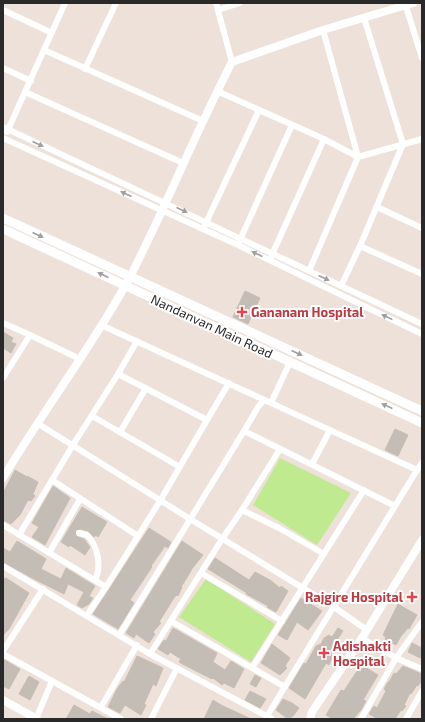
<svg xmlns="http://www.w3.org/2000/svg" width="425" height="722" font-family="'Exo 2',sans-serif">
<style>
.green{fill:#bfea8f}
.building{fill:#c4bdb5;stroke:#c9bdb3}
.lines{fill:none;stroke-linecap:round;stroke-linejoin:round}
.minor{stroke:#fff;stroke-width:6}
.tertiary{stroke:#fff;stroke-width:8}
.secondary{stroke:#fff;stroke-width:9}
.oneway{fill:#9f9f9f}
.health-dot{fill:#e0444e;stroke:#fff;stroke-width:1.5}
.labels{text-anchor:middle;dominant-baseline:central;stroke-width:4;stroke-linejoin:round;paint-order:stroke}
.health-label{font-size:13px;font-weight:bold;fill:#be3a42;stroke:#fff;text-anchor:start}
.street-label{font-size:13px;fill:#292929;stroke:#fff}
</style>
<rect width="100%" height="100%" fill="#ede1d9"/>
<g class="green">
<path d="M 280,458 L 351,493 L 317,545 L 253,505 Z"/>
<path d="M 206,579 L 275,624 L 251,662 L 179,617 Z"/>
</g>
<g class="building">
<path d="M 245,291 L 260,298 L 248,324 L 233,317 Z"/>
<path d="M 3,332 L 13,338 L 11,342 L 16,344 L 11,353 L 3,348 Z"/>
<path d="M 395,429 L 408,435 L 398,456 L 385,450 Z"/>
<path d="M 15,470 L 27,477 L 27,476 L 38,482 L 33,494 L 35,496 L 31,501 L 28,500 L 20,515 L 11,524 L 3,520 L 3,493 Z"/>
<path d="M 53,486 L 70,498 L 45,545 L 32,537 L 39,527 L 32,523 Z"/>
<path d="M 82,507 L 107,522 L 98,537 L 96,535 L 94,537 L 88,531 L 80,529 L 76,530 L 76,536 L 84,539 L 90,547 L 85,555 L 70,545 L 69,547 L 61,542 Z"/>
<path d="M 149,528 L 171,542 L 168,548 L 165,546 L 151,566 L 152,567 L 130,600 L 134,603 L 118,629 L 93,614 Z"/>
<path d="M 17,541 L 46,559 L 41,569 L 61,579 L 66,568 L 95,586 L 89,596 L 93,598 L 89,604 L 82,608 L 77,605 L 84,592 L 68,584 L 64,594 L 34,579 L 3,562 L 3,548 L 10,552 Z"/>
<path d="M 182,541 L 203,555 L 191,570 L 191,571 L 181,587 L 182,587 L 178,596 L 176,595 L 172,601 L 159,622 L 161,623 L 153,632 L 155,634 L 149,643 L 136,634 L 134,638 L 126,633 Z"/>
<path d="M 215,558 L 249,580 L 255,572 L 270,580 L 280,588 L 281,586 L 288,591 L 276,612 L 267,607 L 268,606 L 246,594 L 247,593 L 208,569 Z"/>
<path d="M 6,578 L 29,593 L 9,629 L 3,635 L 3,579 Z"/>
<path d="M 301,598 L 322,611 L 308,630 L 297,622 L 287,640 L 278,635 Z"/>
<path d="M 398,604 L 417,615 L 409,629 L 408,628 L 401,636 L 396,645 L 385,639 L 386,637 L 383,635 Z"/>
<path d="M 173,628 L 217,653 L 213,662 L 225,670 L 231,661 L 244,669 L 234,688 L 224,683 L 222,685 L 213,678 L 212,679 L 188,667 L 179,662 L 181,659 L 170,652 L 168,655 L 158,649 L 164,640 L 166,641 Z"/>
<path d="M 338,628 L 343,631 L 337,640 L 340,642 L 331,653 L 332,658 L 329,665 L 326,663 L 305,699 L 289,688 L 304,663 L 306,664 L 316,646 L 321,644 L 324,638 L 329,635 L 332,637 Z"/>
<path d="M 412,643 L 422,648 L 422,653 L 420,658 L 408,652 Z"/>
<path d="M 272,644 L 290,658 L 285,666 L 287,668 L 280,675 L 261,663 Z"/>
<path d="M 137,656 L 163,668 L 156,686 L 153,684 L 144,704 L 146,705 L 141,715 L 125,705 L 120,713 L 108,707 L 117,689 L 123,681 L 124,682 Z"/>
<path d="M 3,659 L 20,669 L 9,689 L 3,686 Z"/>
<path d="M 360,664 L 378,675 L 363,700 L 366,701 L 361,710 L 353,719 L 333,719 L 326,715 L 341,690 L 344,691 L 357,671 L 356,670 Z"/>
<path d="M 403,666 L 422,674 L 422,680 L 418,686 L 417,685 L 411,694 L 410,693 L 404,705 L 406,706 L 402,711 L 401,710 L 395,719 L 378,719 L 369,714 L 374,706 L 377,708 L 386,691 L 384,689 L 388,682 L 389,682 L 394,673 L 396,674 Z"/>
<path d="M 255,675 L 261,678 L 256,687 L 250,684 Z"/>
<path d="M 29,676 L 39,682 L 30,700 L 19,694 Z"/>
<path d="M 250,691 L 266,699 L 260,708 L 245,700 Z"/>
<path d="M 283,699 L 292,703 L 299,708 L 293,716 L 288,719 L 276,710 Z"/>
<path d="M 213,700 L 221,705 L 251,719 L 204,719 Z"/>
<path d="M 74,705 L 90,714 L 92,711 L 108,719 L 66,719 Z"/>
</g>
<g class="lines">
<g class="minor">
<path d="M 216,3 L 232,62"/>
<path d="M 405,3 L 422,58"/>
<path d="M 3,10 L 52,33"/>
<path d="M 218,10 L 240,3"/>
<path d="M 323,30 L 358,157 L 422,139"/>
<path d="M 44,50 L 203,121"/>
<path d="M 3,68 L 31,81"/>
<path d="M 85,69 L 116,3"/>
<path d="M 217,91 L 324,139 L 358,157 L 309,271"/>
<path d="M 25,92 L 183,163"/>
<path d="M 3,127 L 422,324"/>
<path d="M 7,132 L 65,3"/>
<path d="M 3,138 L 238,245 L 422,334"/>
<path d="M 377,207 L 422,228"/>
<path d="M 205,225 L 259,110"/>
<path d="M 239,242 L 292,125"/>
<path d="M 360,246 L 422,274"/>
<path d="M 271,257 L 324,139"/>
<path d="M 341,286 L 360,246 L 403,144 L 364,18"/>
<path d="M 3,323 L 30,335"/>
<path d="M 101,325 L 417,470 L 395,506 L 244,431 L 120,634"/>
<path d="M 118,374 L 137,341"/>
<path d="M 3,378 L 30,335 L 80,359"/>
<path d="M 271,403 L 290,362"/>
<path d="M 92,416 L 180,467"/>
<path d="M 207,420 L 229,383"/>
<path d="M 37,423 L 190,519 L 334,607 L 367,630"/>
<path d="M 244,431 L 258,407 L 264,400"/>
<path d="M 120,432 L 146,388"/>
<path d="M 312,464 L 330,430"/>
<path d="M 417,470 L 422,463"/>
<path d="M 52,480 L 138,536"/>
<path d="M 242,510 L 279,528 L 324,554"/>
<path d="M 3,525 L 106,587 L 160,501 L 207,420 L 118,374 L 73,445 L 19,535"/>
<path d="M 79,533 L 87,535 C 98,546 102,567 95,580"/>
<path d="M 49,553 L 80,499"/>
<path d="M 3,566 L 150,654 L 272,719"/>
<path d="M 201,573 L 282,621"/>
<path d="M 87,615 L 106,587"/>
<path d="M 171,621 L 285,687"/>
<path d="M 362,638 L 396,658 L 422,669"/>
<path d="M 3,651 L 43,589"/>
<path d="M 3,654 L 121,719"/>
<path d="M 150,654 L 222,539 L 242,510 L 280,449"/>
<path d="M 252,668 L 364,490"/>
<path d="M 101,707 L 137,645"/>
<path d="M 267,716 L 395,506"/>
<path d="M 36,719 L 52,681"/>
<path d="M 151,719 L 177,668"/>
<path d="M 361,719 L 396,658 L 422,622"/>
<path d="M 406,719 L 422,691"/>
</g>
<g class="tertiary">
<path d="M 3,478 C 42,413 88,352 125,286 C 135,269 143,250 152,232 C 179,175 203,118 232,62 L 323,30 L 413,3"/>
<path d="M 3,700 L 37,719"/>
<path d="M 310,719 L 312,712 L 362,638 L 422,540"/>
</g>
<g class="secondary">
<path d="M 3,218 L 422,411"/>
<path d="M 3,229 L 422,423"/>
</g>
</g>
<defs><path id="oneway-solid" d="M-6-.8H1V-3.2L6.5 0L1 3.2V.8H-6Z"/></defs>
<g class="oneway">
<use href="#oneway-solid" transform="translate(38 144) rotate(25)"/>
<use href="#oneway-solid" transform="translate(126 194) rotate(-156)"/>
<use href="#oneway-solid" transform="translate(182 210) rotate(25)"/>
<use href="#oneway-solid" transform="translate(38 235) rotate(25)"/>
<use href="#oneway-solid" transform="translate(257 254) rotate(-155)"/>
<use href="#oneway-solid" transform="translate(103 275) rotate(-155)"/>
<use href="#oneway-solid" transform="translate(324 278) rotate(25)"/>
<use href="#oneway-solid" transform="translate(387 317) rotate(-154)"/>
<use href="#oneway-solid" transform="translate(297 353) rotate(25)"/>
<use href="#oneway-solid" transform="translate(387 406) rotate(-155)"/>
</g>
<g class="health-dot">
<path d="M240 306h4v4h4v4h-4v4h-4v-4h-4v-4h4z"/>
<path d="M410 591h4v4h4v4h-4v4h-4v-4h-4v-4h4z"/>
<path d="M322 647h4v4h4v4h-4v4h-4v-4h-4v-4h4z"/>
</g>
<g class="labels">
<g class="health-label">
<text x="251" y="312">Gananam Hospital</text>
<text x="403" y="597" text-anchor="end">Rajgire Hospital</text>
<text x="333" y="646">Adishakti<tspan x="333" dy="15">Hospital</tspan></text>
</g>
<g class="street-label">
<text transform="translate(212 326) rotate(25)">Nandanvan Main Road</text>
</g>
</g>
<rect width="425" height="722" fill="none" stroke="#292929" stroke-width="8"/>
</svg>
